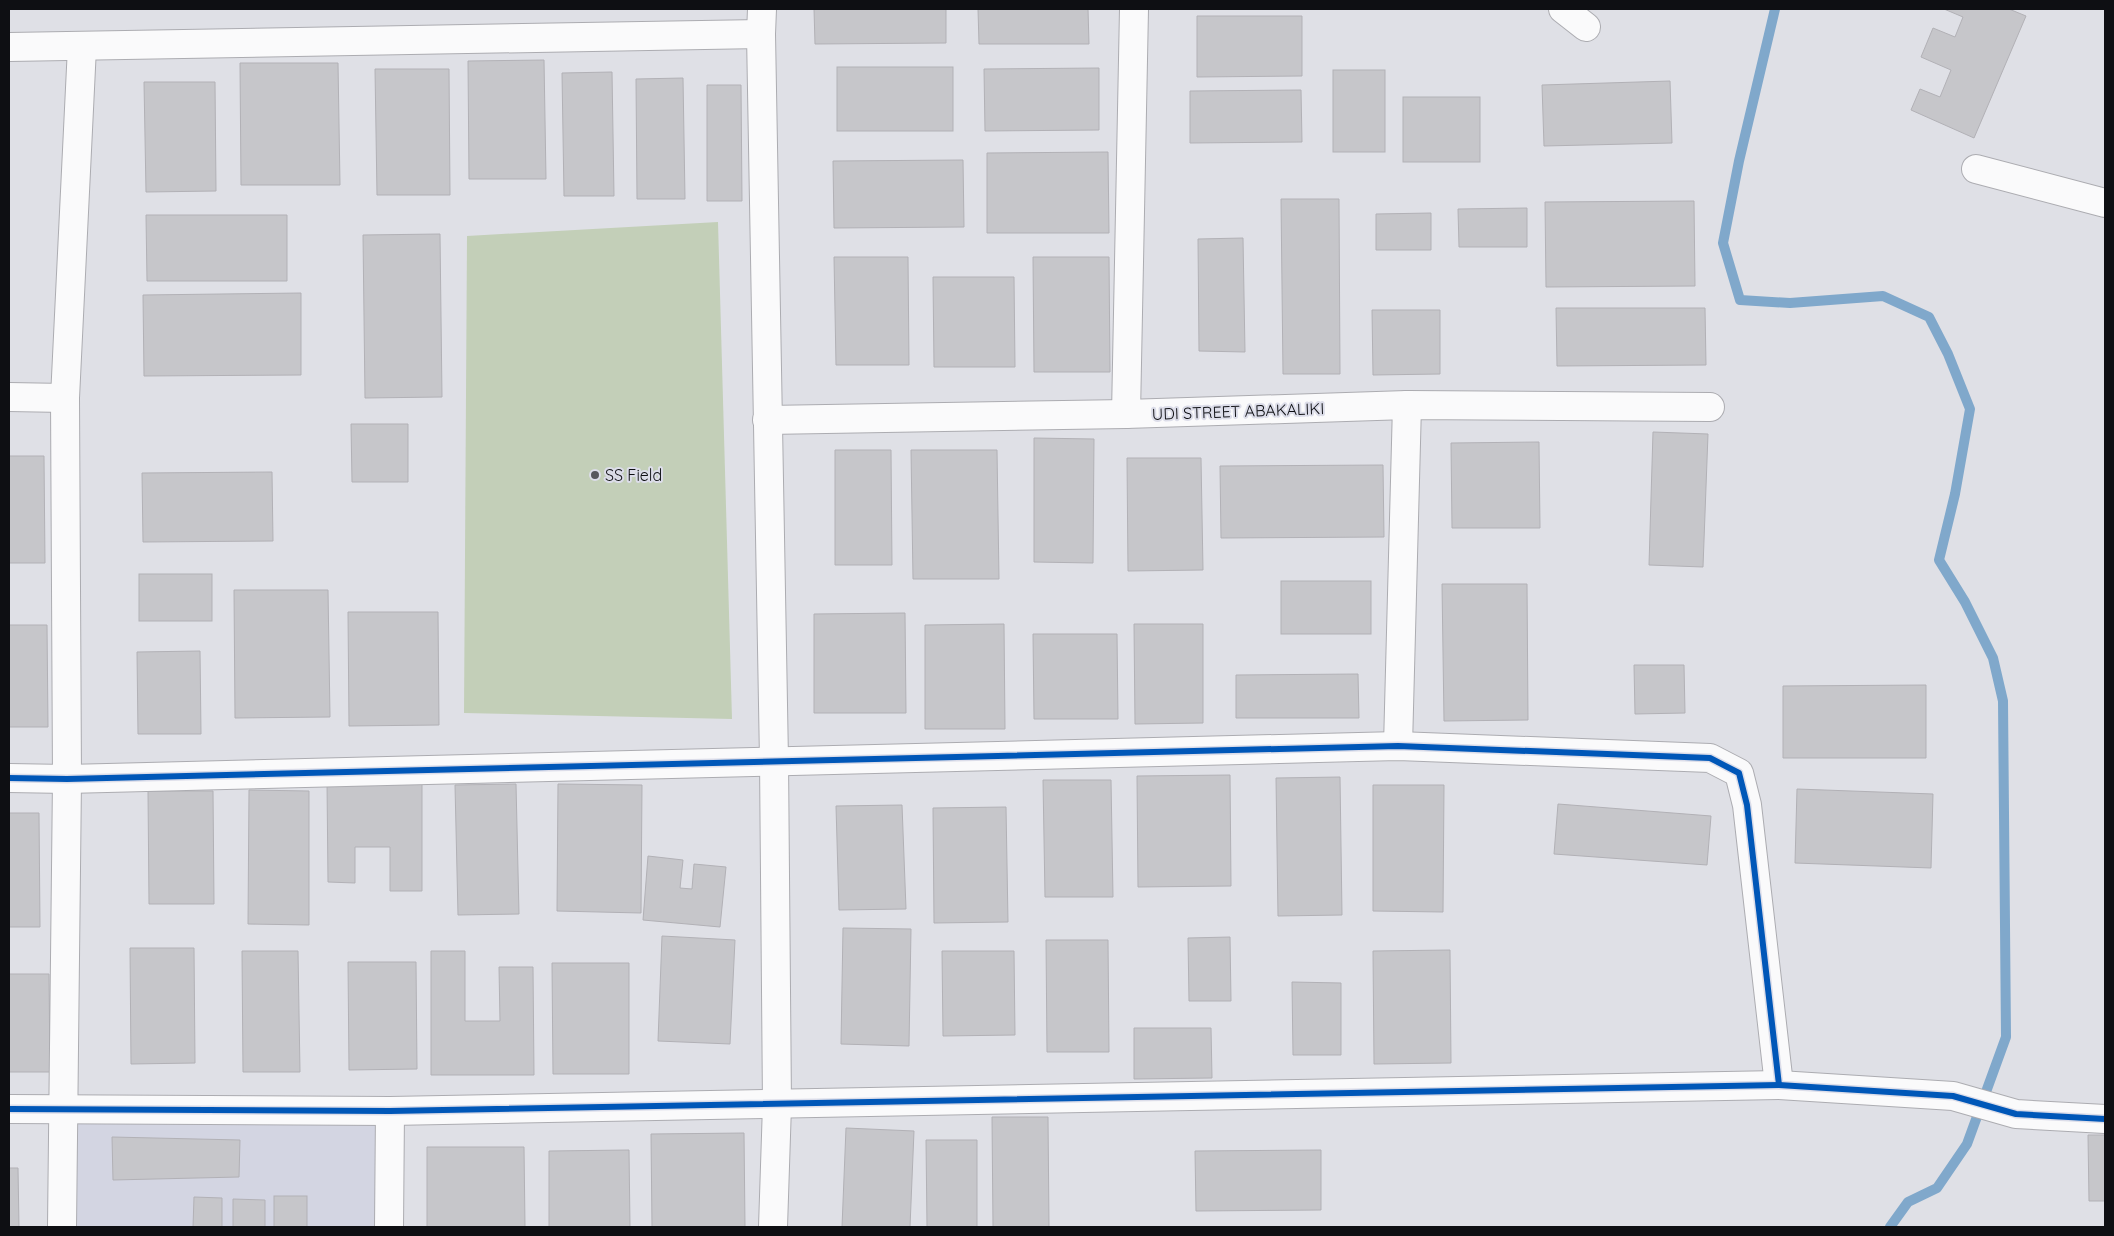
<svg xmlns="http://www.w3.org/2000/svg" width="2114" height="1236" font-family="Quicksand,sans-serif">
<style>
.built{fill:#d3d5e2}
.green{fill:#c3cfb8}
.lines{fill:none;stroke-linecap:round;stroke-linejoin:round}
.stream{stroke:#80a8cb;stroke-width:10}
.building{fill:#c6c6ca;stroke:#b2b1b6}
.minor-casing{stroke:#acacb1;stroke-width:30}
.minor{stroke:#fafafb;stroke-width:28}
.cycleway-casing{stroke:#dcdde9;stroke-width:9}
.cycleway{stroke:#0057b8;stroke-width:6}
.poi-dot{fill:#57585d;stroke:#dcdde9;stroke-width:2}
.labels{text-anchor:middle;dominant-baseline:central;stroke-width:4;stroke-linejoin:round;paint-order:stroke}
.street-label{font-size:16px;fill:#0e0f13;stroke:#dcdde9}
.poi-label{font-size:16px;fill:#0e0f13;stroke:#dcdde9;text-anchor:start}
</style>
<rect width="100%" height="100%" fill="#dfe0e6"/>
<path class="built" d="M 376,1117 L 378,1227 L 68,1227 L 71,1119 Z"/>
<path class="green" d="M 718,222 L 732,719 L 464,713 L 467,236 Z"/>
<g class="lines">
<path class="stream" d="M 1775,9 L 1739,161 L 1723,243 L 1740,300 L 1790,303 L 1883,296 L 1929,317 L 1948,354 L 1970,409 L 1955,494 L 1939,560 L 1965,602 L 1993,658 L 2003,701 L 2006,1037 L 1967,1144 L 1937,1188 L 1908,1202 L 1890,1227"/>
</g>
<g class="building">
<path d="M 814,9 L 946,9 L 946,43 L 815,44 Z"/>
<path d="M 978,9 L 1088,9 L 1089,44 L 979,44 Z"/>
<path d="M 1944,9 L 2009,9 L 2026,16 L 1974,138 L 1911,110 L 1920,89 L 1940,97 L 1951,70 L 1921,57 L 1933,28 L 1955,37 L 1963,17 Z"/>
<path d="M 1197,16 L 1302,16 L 1302,76 L 1197,77 Z"/>
<path d="M 544,60 L 546,179 L 469,179 L 468,61 Z"/>
<path d="M 240,63 L 338,63 L 340,185 L 241,185 Z"/>
<rect x="837" y="67" width="116" height="64"/>
<path d="M 1099,68 L 1099,130 L 985,131 L 984,69 Z"/>
<path d="M 375,69 L 449,69 L 450,195 L 377,195 Z"/>
<rect x="1333" y="70" width="52" height="82"/>
<path d="M 612,72 L 614,196 L 564,196 L 562,73 Z"/>
<path d="M 683,78 L 685,199 L 637,199 L 636,79 Z"/>
<path d="M 1670,81 L 1672,143 L 1544,146 L 1542,85 Z"/>
<path d="M 144,82 L 215,82 L 216,191 L 146,192 Z"/>
<path d="M 707,85 L 741,85 L 742,201 L 707,201 Z"/>
<path d="M 1301,90 L 1302,142 L 1190,143 L 1190,91 Z"/>
<rect x="1403" y="97" width="77" height="65"/>
<path d="M 1108,152 L 1109,233 L 987,233 L 987,153 Z"/>
<path d="M 963,160 L 964,227 L 834,228 L 833,161 Z"/>
<path d="M 1281,199 L 1339,199 L 1340,374 L 1283,374 Z"/>
<path d="M 1694,201 L 1695,286 L 1546,287 L 1545,202 Z"/>
<path d="M 1527,208 L 1527,247 L 1459,247 L 1458,209 Z"/>
<path d="M 1431,213 L 1431,250 L 1376,250 L 1376,214 Z"/>
<path d="M 146,215 L 287,215 L 287,281 L 147,281 Z"/>
<path d="M 440,234 L 442,397 L 365,398 L 363,235 Z"/>
<path d="M 1243,238 L 1245,352 L 1199,351 L 1198,239 Z"/>
<path d="M 834,257 L 908,257 L 909,365 L 836,365 Z"/>
<path d="M 1033,257 L 1109,257 L 1110,372 L 1034,372 Z"/>
<path d="M 933,277 L 1014,277 L 1015,367 L 934,367 Z"/>
<path d="M 301,293 L 301,375 L 144,376 L 143,295 Z"/>
<path d="M 1556,308 L 1705,308 L 1706,365 L 1557,366 Z"/>
<path d="M 1372,310 L 1440,310 L 1440,374 L 1373,375 Z"/>
<path d="M 351,424 L 408,424 L 408,482 L 352,482 Z"/>
<path d="M 1653,432 L 1708,434 L 1703,567 L 1649,565 Z"/>
<path d="M 1034,438 L 1094,439 L 1093,563 L 1034,562 Z"/>
<path d="M 1539,442 L 1540,528 L 1452,528 L 1451,443 Z"/>
<path d="M 835,450 L 891,450 L 892,565 L 835,565 Z"/>
<path d="M 911,450 L 997,450 L 999,579 L 913,579 Z"/>
<path d="M 9,456 L 44,456 L 45,563 L 9,563 Z"/>
<path d="M 1127,458 L 1201,458 L 1203,570 L 1128,571 Z"/>
<path d="M 1383,465 L 1384,537 L 1221,538 L 1220,466 Z"/>
<path d="M 272,472 L 273,541 L 143,542 L 142,473 Z"/>
<rect x="139" y="574" width="73" height="47"/>
<rect x="1281" y="581" width="90" height="53"/>
<path d="M 1442,584 L 1527,584 L 1528,720 L 1444,721 Z"/>
<path d="M 234,590 L 328,590 L 330,717 L 235,718 Z"/>
<path d="M 348,612 L 438,612 L 439,725 L 349,726 Z"/>
<path d="M 905,613 L 906,713 L 814,713 L 814,614 Z"/>
<path d="M 1004,624 L 1005,729 L 925,729 L 925,625 Z"/>
<path d="M 1134,624 L 1203,624 L 1203,723 L 1135,724 Z"/>
<path d="M 9,625 L 47,625 L 48,727 L 9,727 Z"/>
<path d="M 1033,634 L 1117,634 L 1118,719 L 1034,719 Z"/>
<path d="M 200,651 L 201,734 L 138,734 L 137,652 Z"/>
<path d="M 1634,665 L 1684,665 L 1685,713 L 1635,714 Z"/>
<path d="M 1358,674 L 1359,718 L 1236,718 L 1236,675 Z"/>
<path d="M 1926,685 L 1926,758 L 1783,758 L 1783,686 Z"/>
<path d="M 1230,775 L 1231,886 L 1138,887 L 1137,776 Z"/>
<path d="M 1340,777 L 1342,915 L 1278,916 L 1276,778 Z"/>
<path d="M 1043,780 L 1111,780 L 1113,897 L 1045,897 Z"/>
<path d="M 327,782 L 422,782 L 422,891 L 390,891 L 390,847 L 355,847 L 355,883 L 328,882 Z"/>
<path d="M 516,784 L 519,914 L 458,915 L 455,785 Z"/>
<path d="M 558,784 L 642,785 L 641,913 L 557,911 Z"/>
<path d="M 1373,785 L 1444,785 L 1443,912 L 1373,911 Z"/>
<path d="M 1797,789 L 1933,794 L 1931,868 L 1795,863 Z"/>
<path d="M 249,790 L 309,791 L 309,925 L 248,924 Z"/>
<path d="M 148,791 L 213,791 L 214,904 L 149,904 Z"/>
<path d="M 1558,804 L 1711,816 L 1707,865 L 1554,854 Z"/>
<path d="M 902,805 L 906,909 L 839,910 L 836,806 Z"/>
<path d="M 1006,807 L 1008,922 L 934,923 L 933,808 Z"/>
<path d="M 9,813 L 39,813 L 40,927 L 9,927 Z"/>
<path d="M 648,856 L 683,860 L 680,888 L 692,889 L 694,864 L 726,867 L 720,927 L 643,920 Z"/>
<path d="M 843,928 L 911,929 L 909,1046 L 841,1044 Z"/>
<path d="M 662,936 L 735,940 L 730,1044 L 658,1041 Z"/>
<path d="M 1230,937 L 1231,1001 L 1189,1001 L 1188,938 Z"/>
<path d="M 1046,940 L 1108,940 L 1109,1052 L 1047,1052 Z"/>
<path d="M 130,948 L 194,948 L 195,1063 L 131,1064 Z"/>
<path d="M 1450,950 L 1451,1063 L 1374,1064 L 1373,951 Z"/>
<path d="M 242,951 L 298,951 L 300,1072 L 243,1072 Z"/>
<path d="M 431,951 L 465,951 L 465,1021 L 500,1021 L 499,967 L 533,967 L 534,1075 L 431,1075 Z"/>
<path d="M 942,951 L 1014,951 L 1015,1035 L 943,1036 Z"/>
<path d="M 348,962 L 416,962 L 417,1069 L 349,1070 Z"/>
<path d="M 552,963 L 629,963 L 629,1074 L 553,1074 Z"/>
<path d="M 9,974 L 49,974 L 50,1072 L 9,1072 Z"/>
<path d="M 1292,982 L 1341,983 L 1341,1055 L 1293,1055 Z"/>
<path d="M 1134,1028 L 1211,1028 L 1212,1078 L 1134,1079 Z"/>
<path d="M 992,1117 L 1048,1117 L 1049,1227 L 993,1227 Z"/>
<path d="M 846,1128 L 914,1131 L 910,1227 L 842,1227 Z"/>
<path d="M 744,1133 L 745,1227 L 652,1227 L 651,1134 Z"/>
<path d="M 2088,1135 L 2105,1135 L 2105,1201 L 2089,1201 Z"/>
<path d="M 112,1137 L 240,1140 L 239,1177 L 113,1180 Z"/>
<path d="M 926,1140 L 977,1140 L 977,1227 L 927,1227 Z"/>
<path d="M 427,1147 L 524,1147 L 525,1227 L 427,1227 Z"/>
<path d="M 629,1150 L 630,1227 L 549,1227 L 549,1151 Z"/>
<path d="M 1321,1150 L 1321,1210 L 1196,1211 L 1195,1151 Z"/>
<path d="M 9,1168 L 18,1168 L 19,1227 L 9,1227 Z"/>
<rect x="274" y="1196" width="33" height="31"/>
<path d="M 194,1197 L 222,1198 L 222,1227 L 193,1227 Z"/>
<path d="M 233,1199 L 265,1200 L 265,1227 L 233,1227 Z"/>
</g>
<g class="lines">
<defs>
<g id="minor">
<path d="M 762,9 L 761,34 L 774,760 L 777,1105 L 773,1227"/>
<path d="M 1563,9 L 1586,27"/>
<path d="M 9,47 L 761,34"/>
<path d="M 1976,169 L 2105,203"/>
<path d="M 9,397 L 65,398"/>
<path d="M 1126,414 L 1134,9"/>
<path d="M 767,420 L 1126,414 L 1407,405 L 1710,407"/>
<path d="M 1398,746 L 1407,405"/>
<path d="M 9,778 L 67,779 L 1398,746 L 1710,758 L 1739,773 L 1747,805 L 1779,1085"/>
<path d="M 9,1109 L 390,1111 L 1779,1085 L 1953,1096 L 2016,1114 L 2105,1119"/>
<path d="M 62,1227 L 67,779 L 65,398 L 82,47"/>
<path d="M 389,1227 L 390,1111"/>
</g>
</defs>
<use href="#minor" class="minor-casing"/>
<use href="#minor" class="minor"/>
<defs>
<g id="cycleway">
<path d="M 9,778 L 67,779 L 1398,746 L 1710,758 L 1739,773 L 1747,805 L 1779,1085"/>
<path d="M 9,1109 L 390,1111 L 1779,1085 L 1953,1096 L 2016,1114 L 2105,1119"/>
</g>
</defs>
<use href="#cycleway" class="cycleway-casing"/>
<use href="#cycleway" class="cycleway"/>
</g>
<circle class="poi-dot" cx="595" cy="475" r="5"/>
<g class="labels">
<g class="street-label">
<text transform="translate(1238 411) rotate(-2)">UDI STREET ABAKALIKI</text>
</g>
<g class="poi-label">
<text x="605" y="475">SS Field</text>
</g>
</g>
<rect width="2114" height="1236" fill="none" stroke="#0e0f13" stroke-width="20"/>
</svg>
